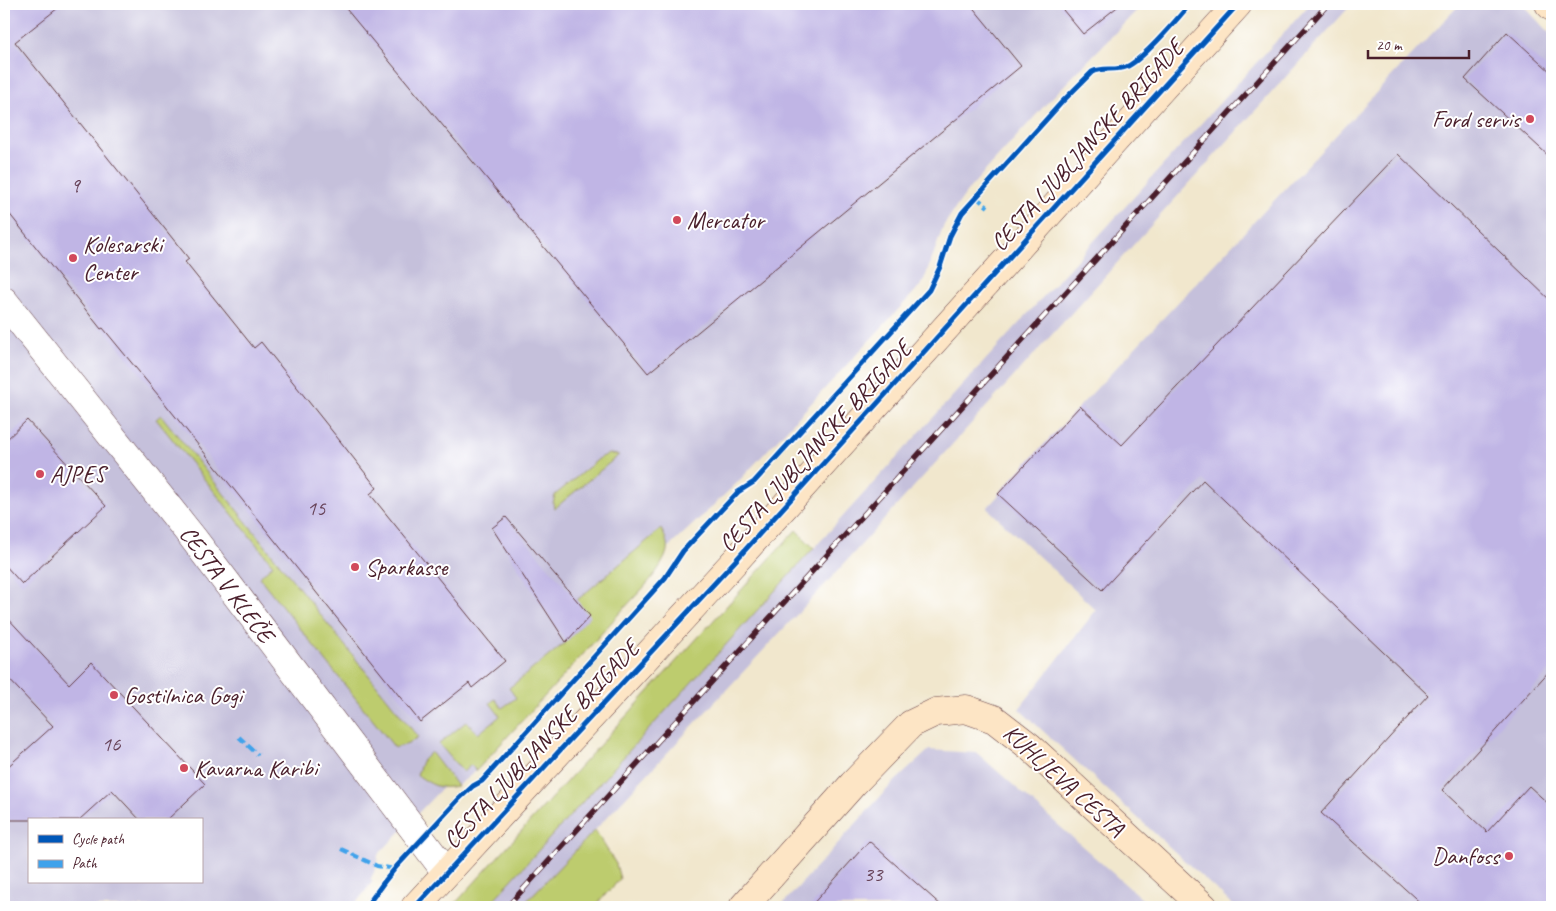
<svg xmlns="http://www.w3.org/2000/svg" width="1556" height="911" font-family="Caveat,sans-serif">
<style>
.industrial{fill:#c5c0db;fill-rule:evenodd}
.green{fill:#bdcc6e;stroke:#84764c}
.building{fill:#c0b5e5}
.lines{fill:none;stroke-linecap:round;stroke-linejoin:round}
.street-casing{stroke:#633d43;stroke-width:29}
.secondary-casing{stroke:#633d43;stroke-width:29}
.street{stroke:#fff;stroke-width:28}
.secondary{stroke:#fde5c5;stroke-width:28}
.rail-casing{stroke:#4a1f2b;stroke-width:5.5}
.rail{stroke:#fff;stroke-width:4;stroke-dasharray:11;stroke-linecap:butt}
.quiet{stroke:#40a2eb;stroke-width:4;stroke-dasharray:8 4;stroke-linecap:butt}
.cycleway-casing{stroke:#fff;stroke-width:8}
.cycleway{stroke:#0057b8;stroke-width:5}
.poi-dot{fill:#d1495b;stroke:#fff;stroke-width:2}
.labels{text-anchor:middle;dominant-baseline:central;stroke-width:4;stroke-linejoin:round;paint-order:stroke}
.number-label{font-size:21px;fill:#68445a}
.poi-label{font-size:24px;fill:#4a1f2b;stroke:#fff;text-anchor:start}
.street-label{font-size:24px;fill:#4a1f2b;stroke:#fff}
</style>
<rect width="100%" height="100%" fill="#fff"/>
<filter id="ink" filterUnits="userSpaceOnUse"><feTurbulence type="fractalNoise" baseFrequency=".02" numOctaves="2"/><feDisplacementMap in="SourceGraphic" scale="10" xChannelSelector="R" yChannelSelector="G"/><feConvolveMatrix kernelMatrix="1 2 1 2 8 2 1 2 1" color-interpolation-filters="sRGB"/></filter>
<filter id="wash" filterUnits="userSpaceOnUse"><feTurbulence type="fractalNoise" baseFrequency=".0096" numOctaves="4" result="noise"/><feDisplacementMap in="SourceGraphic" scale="20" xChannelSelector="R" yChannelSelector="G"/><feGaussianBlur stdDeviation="1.12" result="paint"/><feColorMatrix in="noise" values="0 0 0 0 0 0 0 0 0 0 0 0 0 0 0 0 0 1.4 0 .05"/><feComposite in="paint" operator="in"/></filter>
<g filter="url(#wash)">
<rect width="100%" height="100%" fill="#f1e7cd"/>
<g class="industrial">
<path d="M 4,4 L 1143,4 L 1047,103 L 968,190 L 944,225 L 926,275 L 921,285 L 737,483 L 668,548 L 657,570 L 601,634 L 476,771 L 457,786 L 442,788 L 378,855 L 377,866 L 370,880 L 373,881 L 353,907 L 4,907 ZM 29,820 L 201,820 L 201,882 L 29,882 Z"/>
<path d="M 1310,4 L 1352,4 L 832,577 L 595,830 L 521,907 L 487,907 Z"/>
<path d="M 1460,4 L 1522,4 L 1552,36 L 1552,907 L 1235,907 L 1019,709 L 1096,610 L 987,508 L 1080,406 Z"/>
<path d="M 929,750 L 977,753 L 1151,907 L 780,907 L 891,785 Z"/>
</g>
<g class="green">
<path d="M 161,415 L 418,737 L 408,744 L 395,748 L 259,577 L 273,565 L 156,419 Z"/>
<path d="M 609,454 L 619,455 L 554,509 L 553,503 L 555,495 L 601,457 Z"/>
<path d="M 661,529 C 666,538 670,546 665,557 C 656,578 632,599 617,616 C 571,669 523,719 476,771 L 471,765 L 463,772 L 439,744 L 467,721 L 478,734 L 500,716 L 490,703 L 495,699 L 502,708 L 516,698 L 509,688 L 566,642 L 589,616 L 576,601 Z"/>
<path d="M 796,530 L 814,548 L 487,907 L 452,907 Z"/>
<path d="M 431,752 L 457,786 C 439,790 432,785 417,775 L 422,761 Z"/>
<path d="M 595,830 L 616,864 L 620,879 L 594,907 L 521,907 Z"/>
</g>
<g id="blocks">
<g class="building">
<path d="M 4,4 L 63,4 L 15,42 L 189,259 L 185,262 L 254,348 L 261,342 L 340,441 L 377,488 L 370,494 L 505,661 L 472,688 L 469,683 L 420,722 L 163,401 L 103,328 L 101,329 L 4,207 Z"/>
<path d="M 342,4 L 970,4 L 1021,66 L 648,373 Z"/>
<path d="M 1058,4 L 1121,4 L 1083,34 Z"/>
<path d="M 1507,32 L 1552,73 L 1552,159 L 1465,79 Z"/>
<path d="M 1398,154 L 1552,302 L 1552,668 L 1442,790 L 1487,832 L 1529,786 L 1552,807 L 1552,907 L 1425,907 L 1321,813 L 1428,695 L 1203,480 L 1102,590 L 998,494 L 1080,406 L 1122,445 Z"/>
<path d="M 27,420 L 106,506 L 22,584 L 4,564 L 4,442 Z"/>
<path d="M 506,517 L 590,616 L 566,642 L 492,528 Z"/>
<path d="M 4,614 L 69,684 L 91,662 L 205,784 L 167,820 L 140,820 L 112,790 L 79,820 L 4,820 L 4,770 L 53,726 L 4,674 Z"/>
<path d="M 869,841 L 943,907 L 810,907 Z"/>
</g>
</g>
</g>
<g filter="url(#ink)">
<use href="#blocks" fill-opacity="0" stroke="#633d43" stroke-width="1"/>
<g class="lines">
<defs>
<path id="street" d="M 4,301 L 193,538 L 446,872"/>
<g id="secondary">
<path d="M 1549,4 L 1552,7"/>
<path d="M 415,907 L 736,560 L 1238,4"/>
<path d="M 743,907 L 853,784 L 911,724 L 936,712 L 966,709 L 994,719 L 1029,746 L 1204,907"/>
</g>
</defs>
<use href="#street" class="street-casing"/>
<use href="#secondary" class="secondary-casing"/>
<use href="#street" class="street"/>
<use href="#secondary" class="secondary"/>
<defs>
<path id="rail" d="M 507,907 L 1328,4"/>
</defs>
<use href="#rail" class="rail-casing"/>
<use href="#rail" class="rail"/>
<g class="quiet">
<path d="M 976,197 L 988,207"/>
<path d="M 239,737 L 258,755"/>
<path d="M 341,849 L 377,866 L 395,869"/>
</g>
<defs>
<g id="cycleway">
<path d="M 366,907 L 384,882 L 397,866 L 459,799 L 473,786 L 482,781 L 665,578 L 683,551 L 738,492 L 754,482 L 929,290 L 940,267 L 950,236 L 962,213 L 1062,102 L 1092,72 C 1102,67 1115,71 1126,67 C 1143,60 1177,19 1190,4"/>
<path d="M 415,907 L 736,560 L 1238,4"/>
</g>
</defs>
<use href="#cycleway" class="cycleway-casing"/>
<use href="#cycleway" class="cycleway"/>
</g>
</g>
<g class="poi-dot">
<circle cx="1530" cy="119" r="5"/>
<circle cx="677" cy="220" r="5"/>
<circle cx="73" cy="258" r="5"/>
<circle cx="40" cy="474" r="5"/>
<circle cx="355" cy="567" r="5"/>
<circle cx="114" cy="695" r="5"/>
<circle cx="184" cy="768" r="5"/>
<circle cx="1509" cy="856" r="5"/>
</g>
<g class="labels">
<g class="number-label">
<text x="75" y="185">9</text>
<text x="316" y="508">15</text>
<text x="111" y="744">16</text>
<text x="873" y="874">33</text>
</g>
<g class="poi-label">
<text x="1520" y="119" text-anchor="end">Ford servis</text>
<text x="687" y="220">Mercator</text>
<text x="83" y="244">Kolesarski<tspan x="83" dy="28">Center</tspan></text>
<text x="50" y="474">AJPES</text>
<text x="365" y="567">Sparkasse</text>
<text x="124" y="695">Gostilnica Gogi</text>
<text x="194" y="768">Kavarna Karibi</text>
<text x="1499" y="856" text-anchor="end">Danfoss</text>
</g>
<g class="street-label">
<text transform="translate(1087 145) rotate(-48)">CESTA LJUBLJANSKE BRIGADE</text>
<text transform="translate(815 446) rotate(-48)">CESTA LJUBLJANSKE BRIGADE</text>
<text transform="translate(227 584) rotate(53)">CESTA V KLEČE</text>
<text transform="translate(541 744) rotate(-47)">CESTA LJUBLJANSKE BRIGADE</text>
<text transform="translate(1064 780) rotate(42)">KUHLJEVA CESTA</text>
</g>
</g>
<rect width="1556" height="911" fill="none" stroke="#fff" stroke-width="20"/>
<rect x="28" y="818" width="175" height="65" fill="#ffffff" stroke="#b7a5aa"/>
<rect x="38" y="835" width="25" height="8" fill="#0057b8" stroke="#b7a5aa"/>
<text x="72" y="844" font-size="15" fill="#4a1f2b">Cycle path</text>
<rect x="38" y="860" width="25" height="8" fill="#40a2eb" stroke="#b7a5aa"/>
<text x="72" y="868" font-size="15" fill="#4a1f2b">Path</text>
<path d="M1368 50v8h101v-8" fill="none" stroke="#4a1f2b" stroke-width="2.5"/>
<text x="1376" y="50" font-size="15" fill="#4a1f2b" stroke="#ffffff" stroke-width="4" paint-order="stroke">20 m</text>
</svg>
